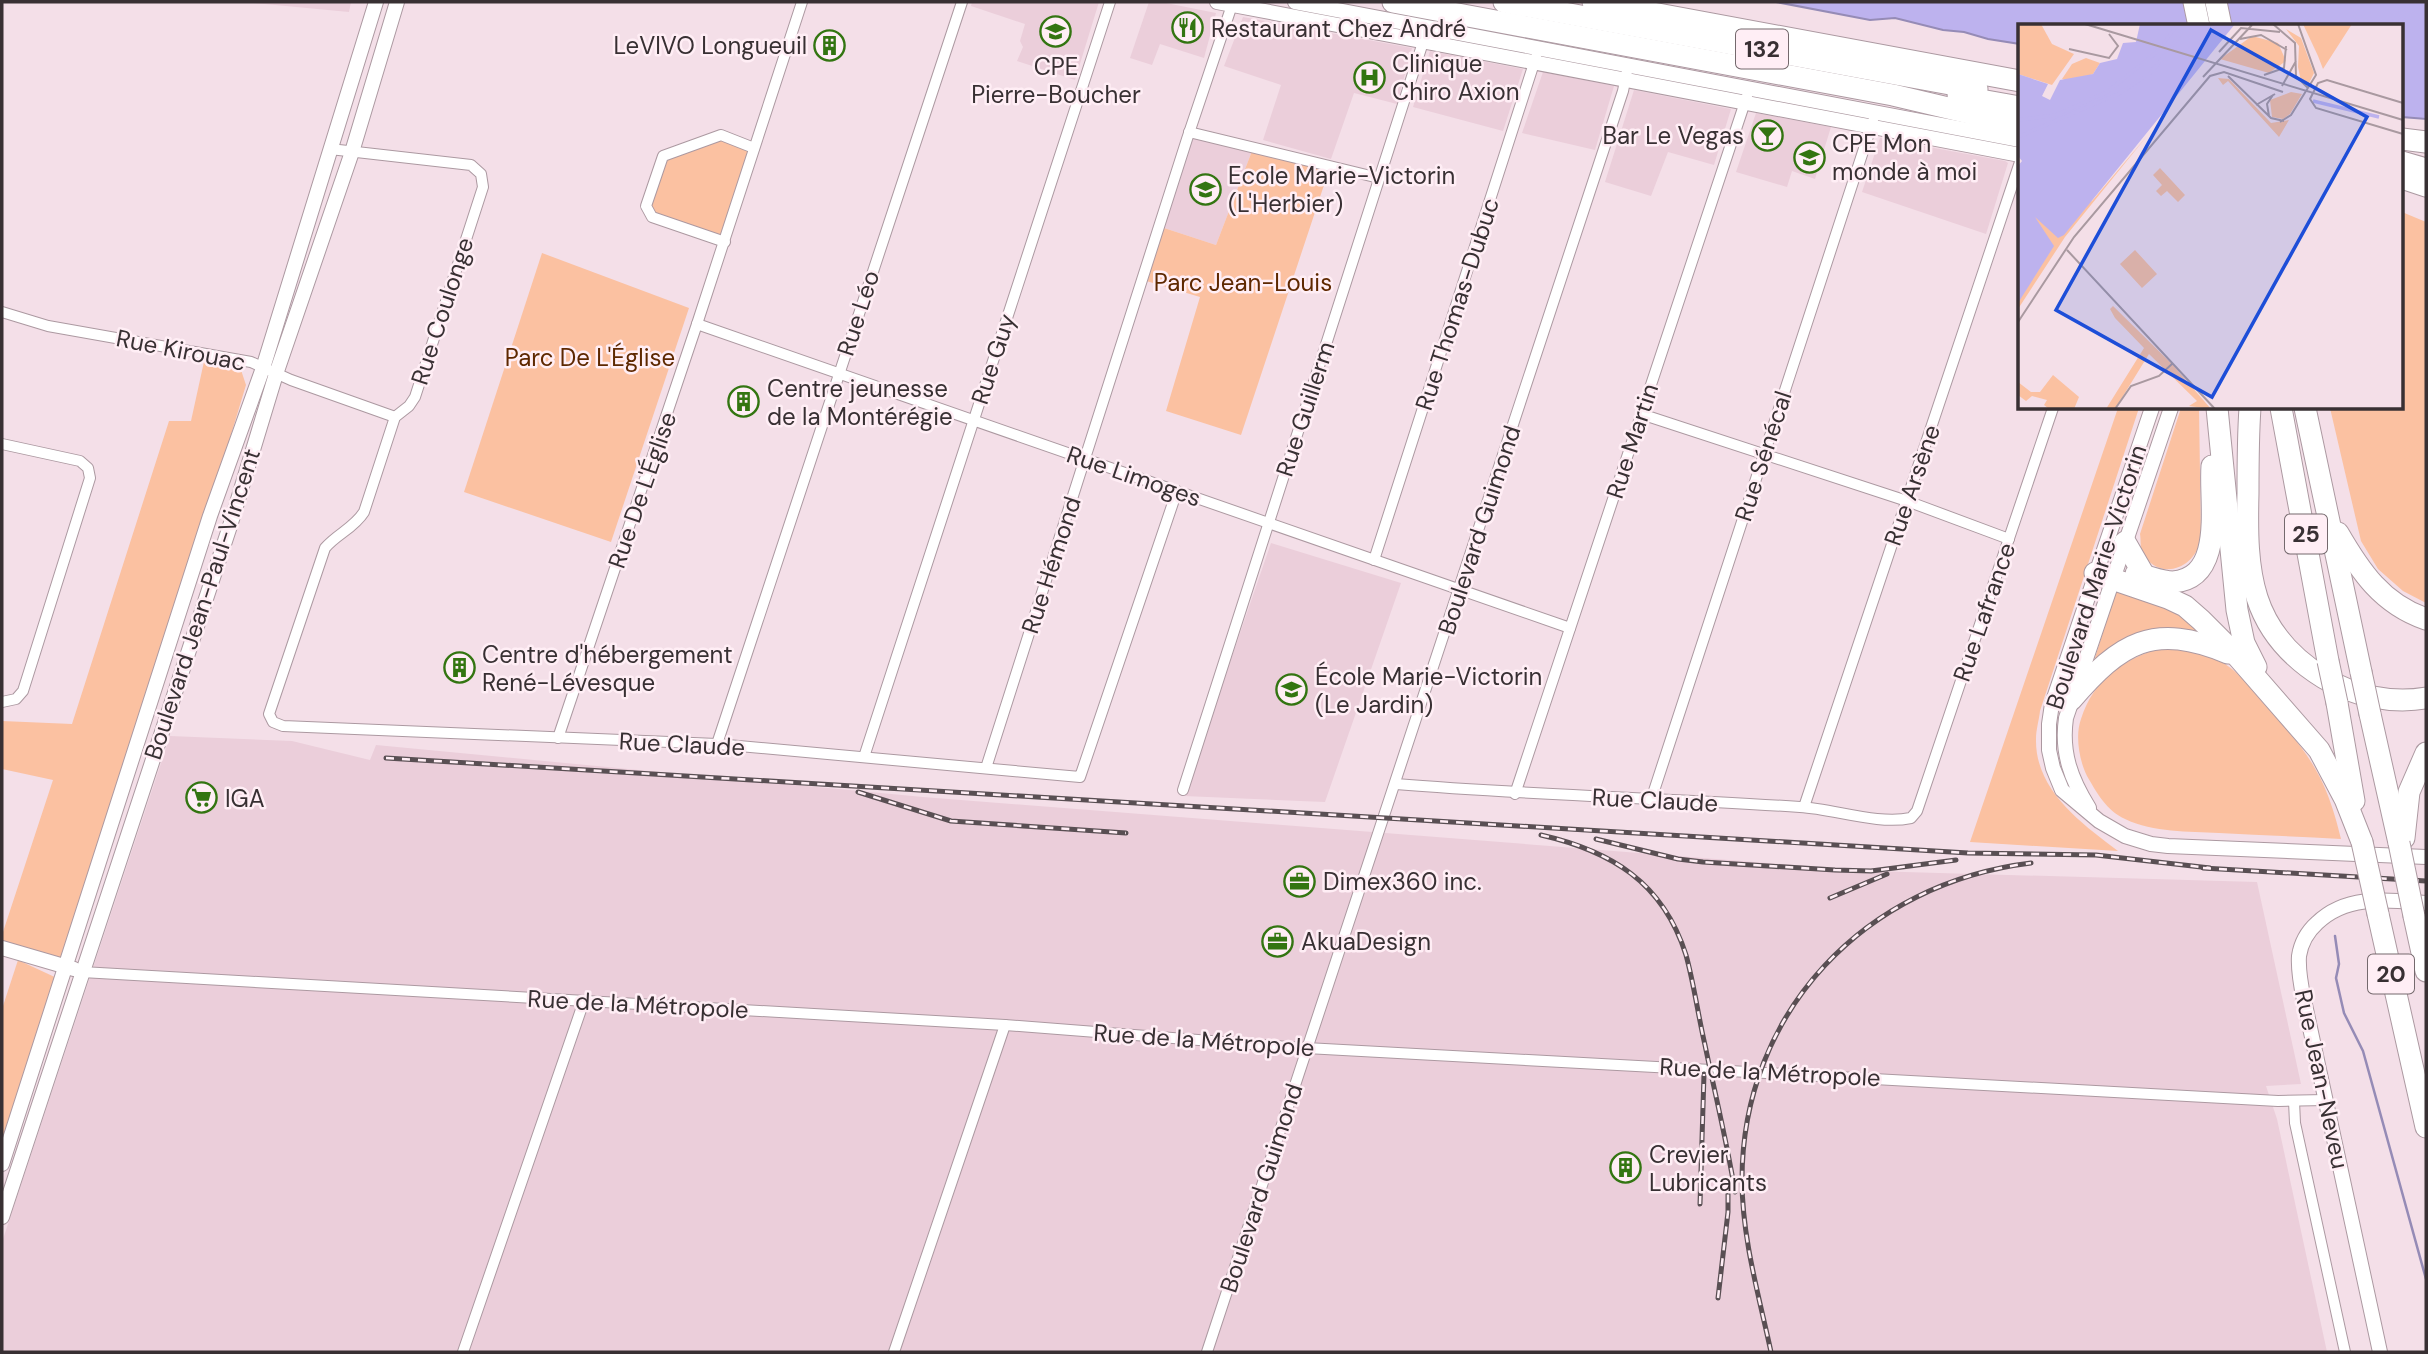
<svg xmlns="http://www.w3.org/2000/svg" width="2428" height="1354" font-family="'DM Sans',sans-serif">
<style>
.built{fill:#ebceda}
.green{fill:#fbc1a1}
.water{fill:#bdb2ee;stroke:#958bb6;stroke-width:2}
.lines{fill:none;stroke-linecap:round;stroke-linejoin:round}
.stream{stroke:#958bb6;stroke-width:2.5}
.minor-casing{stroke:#ac99a1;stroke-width:12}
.tertiary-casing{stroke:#ac99a1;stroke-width:16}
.motorway-casing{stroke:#ac99a1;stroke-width:23}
.minor{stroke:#fff;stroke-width:10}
.tertiary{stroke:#fff;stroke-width:14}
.motorway{stroke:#fff;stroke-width:21}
.rail-casing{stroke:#594f53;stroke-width:5}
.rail{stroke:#ffeef5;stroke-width:2.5;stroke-dasharray:8;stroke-linecap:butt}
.motorway-bridge-casing{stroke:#ac99a1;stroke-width:23;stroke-linecap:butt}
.motorway-bridge{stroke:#fff;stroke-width:21}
.labels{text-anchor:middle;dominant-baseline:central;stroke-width:5;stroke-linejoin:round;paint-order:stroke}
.shield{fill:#ffeef5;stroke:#74696d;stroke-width:2}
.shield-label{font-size:23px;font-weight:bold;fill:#383033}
.poi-label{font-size:24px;fill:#383033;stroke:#ffeef5;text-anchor:start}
.park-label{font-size:24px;fill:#5e2800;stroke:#ffeef5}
.street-label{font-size:24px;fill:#383033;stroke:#ffeef5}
.inset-river{fill:none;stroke:#bdb2ee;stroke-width:3.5}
.inset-road{fill:none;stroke:#a999a0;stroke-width:2}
.view{fill:#1d4ed8;fill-opacity:0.15;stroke:#1d4ed8;stroke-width:3.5}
.inset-edge{fill:none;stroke:#383033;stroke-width:3.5}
</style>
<rect width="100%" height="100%" fill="#f4dfe8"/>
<g class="built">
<path d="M 244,2 L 351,2 L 349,12 Z"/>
<path d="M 972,2 L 1099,2 L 1075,80 L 1017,61 L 1023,47 L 1020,41 L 1025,24 L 971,6 Z"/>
<path d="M 1149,2 L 1161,2 L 1216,13 L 1204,58 L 1160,44 L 1152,65 L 1130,58 Z"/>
<path d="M 1243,17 L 1412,48 L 1397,104 L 1354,93 L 1331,159 L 1263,140 L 1281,85 L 1224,66 Z"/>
<path d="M 1430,51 L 1523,69 L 1503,131 L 1413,107 Z"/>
<path d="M 1543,72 L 1614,86 L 1595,150 L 1522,133 Z"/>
<path d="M 1634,90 L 1731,109 L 1714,165 L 1668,152 L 1651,196 L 1605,182 Z"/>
<path d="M 1756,113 L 1831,127 L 1815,179 L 1792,171 L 1787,187 L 1736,172 Z"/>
<path d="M 1191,135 L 1252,151 L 1216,245 L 1161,227 Z"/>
<path d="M 1880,138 L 2005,161 L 2008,163 L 1986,234 L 1862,192 Z"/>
<path d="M 1271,543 L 1401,583 L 1325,802 L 1184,796 Z"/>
<path d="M 170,736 L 292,741 L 370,760 L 376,745 L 923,797 L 1870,871 L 2257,882 L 2301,1084 L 2266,1086 L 2277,1119 L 2327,1352 L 2,1352 L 2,1242 Z"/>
</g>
<g class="green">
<path d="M 721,135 L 754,148 L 725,242 L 652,217 L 646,206 L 663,156 Z"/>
<path d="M 1252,151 L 1329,170 L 1241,435 L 1166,411 L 1200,297 L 1143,280 L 1161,227 L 1216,245 Z"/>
<path d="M 2402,212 L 2426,222 L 2426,603 L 2403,591 L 2378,569 L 2361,541 L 2330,408 L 2402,408 Z"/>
<path d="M 542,253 L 689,308 L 611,542 L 464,492 Z"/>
<path d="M 205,357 L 239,364 L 246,385 L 142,730 L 66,967 L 2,948 L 2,935 L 53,780 L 2,769 L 2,721 L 72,724 L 169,421 L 191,421 Z"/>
<path d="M 2118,408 L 2139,408 L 2040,711 C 2039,720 2036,730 2036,739 C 2035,790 2081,823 2118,851 L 1970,842 Z"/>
<path d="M 2181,408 L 2199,408 L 2201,538 C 2195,572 2155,581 2142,551 C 2140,546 2141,539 2140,534 Z"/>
<path d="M 2116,590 L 2158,600 L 2205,632 L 2094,661 Z"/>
<path d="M 2161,648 C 2184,649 2213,653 2232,669 C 2244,679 2255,694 2265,705 C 2309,753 2326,776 2341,839 C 2301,837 2260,835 2219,833 C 2188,831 2154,833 2125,819 C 2106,810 2097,793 2087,776 C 2079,760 2075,735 2081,719 C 2094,679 2122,660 2161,648 Z"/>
<path d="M 18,960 L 59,979 L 2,1147 L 2,1009 Z"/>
</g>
<path class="water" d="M 1776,2 L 2426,2 L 2426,119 L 2402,117 L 2402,26 L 2020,26 L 2020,44 L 1988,39 L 1964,32 L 1943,30 L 1895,18 L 1870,20 Z"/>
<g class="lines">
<path class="stream" d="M 2335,936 L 2339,964 L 2336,978 L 2344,1013 L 2363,1051 L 2426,1279"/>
<defs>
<g id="minor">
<path d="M 1189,132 L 1379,178"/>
<path d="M 330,149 L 471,165 L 481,174 L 483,187 L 415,397 L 409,406 L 395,417 L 364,512 C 354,528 337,534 325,548 L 269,714 L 273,722 L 283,726 L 717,744 L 1080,777 L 1177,491"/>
<path d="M 725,242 L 652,217 L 646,206 L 663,156 L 721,135 L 754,148"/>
<path d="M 2,312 L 48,326 L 251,362 L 291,380 L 395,417"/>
<path d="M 697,324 L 1570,628"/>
<path d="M 1641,414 L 1907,501 L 2009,539"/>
<path d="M 2,444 L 80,461 L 88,468 L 90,478 L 23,691 L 16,699 L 2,702"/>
<path d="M 1374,560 L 1536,57"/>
<path d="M 558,738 L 697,324 L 802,2"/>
<path d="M 717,744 L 962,2"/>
<path d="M 864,757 L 1110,2"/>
<path d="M 986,768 L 1187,139 L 1233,2"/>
<path d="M 1396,784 C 1530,795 1665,798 1800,807 C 1835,809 1877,825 1911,818 L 1917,811 L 2053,408"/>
<path d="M 1183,790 L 1425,36"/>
<path d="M 1515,794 L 1747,96"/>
<path d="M 1651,800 L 1873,121"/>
<path d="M 1804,807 L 2020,162"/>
<path d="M 82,972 L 1005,1025 L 1288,1047 L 2278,1101 L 2326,1100"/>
<path d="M 2294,1101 L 2295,1123 L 2345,1352"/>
<path d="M 463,1352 L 584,1001"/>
<path d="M 894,1352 L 1005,1025"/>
<path d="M 1207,1352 L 1623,91 L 1628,66"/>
</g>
<g id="tertiary">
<path d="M 1217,2 L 2020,155"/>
<path d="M 1295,2 L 2020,140"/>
<path d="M 2152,408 L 2052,704 L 2049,724 L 2049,750 L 2053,768 L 2062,790 L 2099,821 L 2125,836 L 2151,844 L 2168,846 L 2426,857"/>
<path d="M 2089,808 C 2071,779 2061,753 2066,718 L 2171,408"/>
<path d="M 2,948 L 74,969"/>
<path d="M 2,1164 L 210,516 L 263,368 L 376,2"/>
<path d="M 2,1217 L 230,526 L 276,374 L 352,152 L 397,2"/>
<path d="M 2380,1352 L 2304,1000 C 2301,986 2298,971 2299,956 C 2301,943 2307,932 2317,923 C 2347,894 2388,900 2426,903"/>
</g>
<g id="motorway">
<path d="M 1393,2 L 1893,95 L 2020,125"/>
<path d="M 1504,2 L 1977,89"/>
<path d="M 1593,2 L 2020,81"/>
<path d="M 2194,2 L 2199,26"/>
<path d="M 2216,2 L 2221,26"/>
<path d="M 1958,96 L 2020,107"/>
<path d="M 2402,139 L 2426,142"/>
<path d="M 2402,162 L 2426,169"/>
<path d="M 2402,178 L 2426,186"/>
<path d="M 2217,408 L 2237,610 L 2244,643 L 2256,667"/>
<path d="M 2250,408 C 2248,436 2248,465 2248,493 C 2246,572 2249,632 2324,678 C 2354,696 2391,704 2426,698"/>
<path d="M 2281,408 L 2328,661"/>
<path d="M 2305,408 L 2361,672"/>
<path d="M 2338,533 C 2360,571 2382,604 2426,619"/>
<path d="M 2125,542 L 2144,575"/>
<path d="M 2095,573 L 2168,598 L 2185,606 L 2201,620 L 2237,656 L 2319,750 L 2345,799 L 2362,842"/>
<path d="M 2136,574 C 2149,576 2161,582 2173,582 C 2226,578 2209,501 2212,466"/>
<path d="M 2071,700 C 2121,642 2153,622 2228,653"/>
<path d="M 2337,703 L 2354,801"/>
<path d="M 2370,714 L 2399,843"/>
<path d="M 2404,838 L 2409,792 L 2426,753"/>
<path d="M 2378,914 L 2426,1127"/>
<path d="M 2414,916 L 2426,971"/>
</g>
</defs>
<use href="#minor" class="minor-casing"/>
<use href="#tertiary" class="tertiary-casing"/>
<use href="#motorway" class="motorway-casing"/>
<use href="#minor" class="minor"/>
<use href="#tertiary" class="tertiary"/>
<use href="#motorway" class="motorway"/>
<defs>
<g id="rail">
<path d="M 386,758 L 1968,853 L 2096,855 L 2210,868"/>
<path d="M 858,792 L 951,821 L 1126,833"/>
<path d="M 1541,835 C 1611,851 1663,882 1686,955 C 1694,984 1698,1015 1705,1045 C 1715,1094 1727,1142 1735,1192"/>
<path d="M 1596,839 L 1678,859 L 1703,862 L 1835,870 L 1871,871 L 1956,860"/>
<path d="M 2203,868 L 2426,881"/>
<path d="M 1830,898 L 1887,874"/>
<path d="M 1700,1204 L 1704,1074"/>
<path d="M 1718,1298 L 1728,1212 L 1728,1182"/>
<path d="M 1771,1352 C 1759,1296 1742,1238 1742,1180 C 1742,1011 1866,883 2031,863"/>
</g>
</defs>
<use href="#rail" class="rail-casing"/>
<use href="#rail" class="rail"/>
<defs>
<g id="motorway-bridge">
<path d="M 2328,661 L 2337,703"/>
<path d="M 2361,672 L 2370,714"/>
<path d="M 2362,842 L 2378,914"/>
<path d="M 2399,843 L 2414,916"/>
</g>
</defs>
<use href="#motorway-bridge" class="motorway-bridge-casing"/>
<use href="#motorway-bridge" class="motorway-bridge"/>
</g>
<defs>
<symbol id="restaurant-ring" viewBox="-11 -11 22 22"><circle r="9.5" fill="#ffeef5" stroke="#337511" stroke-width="1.5"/><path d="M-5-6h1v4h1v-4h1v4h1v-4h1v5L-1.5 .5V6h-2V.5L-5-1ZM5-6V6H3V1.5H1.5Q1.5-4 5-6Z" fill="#337511"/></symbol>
<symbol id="school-ring" viewBox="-11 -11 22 22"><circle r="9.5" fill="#ffeef5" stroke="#337511" stroke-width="1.5"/><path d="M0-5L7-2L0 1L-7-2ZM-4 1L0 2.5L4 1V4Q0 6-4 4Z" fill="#337511"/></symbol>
<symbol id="building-ring" viewBox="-11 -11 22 22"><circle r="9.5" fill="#ffeef5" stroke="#337511" stroke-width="1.5"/><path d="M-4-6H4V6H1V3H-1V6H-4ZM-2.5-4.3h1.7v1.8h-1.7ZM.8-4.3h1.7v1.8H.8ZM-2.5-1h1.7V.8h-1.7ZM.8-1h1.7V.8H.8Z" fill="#337511"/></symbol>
<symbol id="hospital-ring" viewBox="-11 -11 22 22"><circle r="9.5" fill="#ffeef5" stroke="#337511" stroke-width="1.5"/><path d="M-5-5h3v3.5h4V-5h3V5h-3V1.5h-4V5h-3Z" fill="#337511"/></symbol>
<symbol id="bar-ring" viewBox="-11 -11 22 22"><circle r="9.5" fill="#ffeef5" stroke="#337511" stroke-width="1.5"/><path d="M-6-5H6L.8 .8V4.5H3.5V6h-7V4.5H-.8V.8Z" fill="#337511"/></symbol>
<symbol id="supermarket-ring" viewBox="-11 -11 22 22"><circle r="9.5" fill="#ffeef5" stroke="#337511" stroke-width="1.5"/><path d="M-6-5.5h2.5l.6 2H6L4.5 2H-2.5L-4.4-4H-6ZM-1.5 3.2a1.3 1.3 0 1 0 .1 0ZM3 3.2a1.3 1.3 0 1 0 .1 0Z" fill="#337511"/></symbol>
<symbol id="office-ring" viewBox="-11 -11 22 22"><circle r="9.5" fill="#ffeef5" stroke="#337511" stroke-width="1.5"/><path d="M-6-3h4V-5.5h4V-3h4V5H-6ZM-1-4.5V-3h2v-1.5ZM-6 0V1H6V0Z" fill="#337511"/></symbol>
</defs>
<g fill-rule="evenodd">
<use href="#restaurant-ring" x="1170" y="10" width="35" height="35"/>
<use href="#school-ring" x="1038" y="14" width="35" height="35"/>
<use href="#building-ring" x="812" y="28" width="35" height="35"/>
<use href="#hospital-ring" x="1352" y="60" width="35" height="35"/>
<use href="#bar-ring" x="1750" y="118" width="35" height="35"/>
<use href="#school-ring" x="1792" y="140" width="35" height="35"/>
<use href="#school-ring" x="1188" y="172" width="35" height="35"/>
<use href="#building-ring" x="726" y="384" width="35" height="35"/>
<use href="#building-ring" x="442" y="650" width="35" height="35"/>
<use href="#school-ring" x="1274" y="672" width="35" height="35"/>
<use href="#supermarket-ring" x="184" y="780" width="35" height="35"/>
<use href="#office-ring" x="1282" y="864" width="35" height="35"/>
<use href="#office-ring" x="1260" y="924" width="35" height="35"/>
<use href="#building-ring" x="1608" y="1150" width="35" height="35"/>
</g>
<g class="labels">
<g class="shield">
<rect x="1736" y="29.5" width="52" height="39" rx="5"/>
<rect x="2285" y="514.5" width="42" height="39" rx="5"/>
<rect x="2368" y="954.5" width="46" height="39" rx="5"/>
</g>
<g class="shield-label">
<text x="1762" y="49">132</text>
<text x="2306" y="534">25</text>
<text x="2391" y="974">20</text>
</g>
<g class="poi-label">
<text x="1211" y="28">Restaurant Chez André</text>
<text x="807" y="45" text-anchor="end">LeVIVO Longueuil</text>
<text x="1392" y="63">Clinique<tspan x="1392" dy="28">Chiro Axion</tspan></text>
<text x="1056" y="66" text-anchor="middle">CPE<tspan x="1056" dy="28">Pierre-Boucher</tspan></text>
<text x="1744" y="135" text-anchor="end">Bar Le Vegas</text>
<text x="1832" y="143">CPE Mon<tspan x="1832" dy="28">monde à moi</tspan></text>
<text x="1228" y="175">Ecole Marie-Victorin<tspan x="1228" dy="28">(L'Herbier)</tspan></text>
<text x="767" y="388">Centre jeunesse<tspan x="767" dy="28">de la Montérégie</tspan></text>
<text x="482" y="654">Centre d'hébergement<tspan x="482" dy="28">René-Lévesque</tspan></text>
<text x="1315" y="676">École Marie-Victorin<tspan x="1315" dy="28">(Le Jardin)</tspan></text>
<text x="225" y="798">IGA</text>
<text x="1323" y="881">Dimex360 inc.</text>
<text x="1301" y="941">AkuaDesign</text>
<text x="1649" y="1154">Crevier<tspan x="1649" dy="28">Lubricants</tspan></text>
</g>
<g class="park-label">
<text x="1243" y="282">Parc Jean-Louis</text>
<text x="590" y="357">Parc De L'Église</text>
</g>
<g class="street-label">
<text transform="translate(1457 304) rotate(-72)">Rue Thomas-Dubuc</text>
<text transform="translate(442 311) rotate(-72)">Rue Coulonge</text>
<text transform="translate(858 313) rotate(-72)">Rue Léo</text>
<text transform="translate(181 350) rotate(11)">Rue Kirouac</text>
<text transform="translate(993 359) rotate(-72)">Rue Guy</text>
<text transform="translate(1305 409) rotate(-72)">Rue Guillerm</text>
<text transform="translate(1632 441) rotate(-72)">Rue Martin</text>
<text transform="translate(1763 456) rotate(-72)">Rue Sénécal</text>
<text transform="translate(1134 476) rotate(19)">Rue Limoges</text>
<text transform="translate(1912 485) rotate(-71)">Rue Arsène</text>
<text transform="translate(642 490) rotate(-71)">Rue De L'Église</text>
<text transform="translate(1479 530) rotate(-72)">Boulevard Guimond</text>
<text transform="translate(1051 565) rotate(-72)">Rue Hémond</text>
<text transform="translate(2096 577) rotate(-72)">Boulevard Marie-Victorin</text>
<text transform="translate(202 604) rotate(-72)">Boulevard Jean-Paul-Vincent</text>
<text transform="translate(1984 612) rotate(-71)">Rue Lafrance</text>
<text transform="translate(682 744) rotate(3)">Rue Claude</text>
<text transform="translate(1655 800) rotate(3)">Rue Claude</text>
<text transform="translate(638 1004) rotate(3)">Rue de la Métropole</text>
<text transform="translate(1204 1040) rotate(4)">Rue de la Métropole</text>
<text transform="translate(1770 1072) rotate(3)">Rue de la Métropole</text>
<text transform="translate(2322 1079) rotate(78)">Rue Jean-Neveu</text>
<text transform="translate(1261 1188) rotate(-72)">Boulevard Guimond</text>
</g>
</g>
<g transform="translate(2018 24)">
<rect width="385" height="385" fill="#f4dfe8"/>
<path d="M 0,0 L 23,0 L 34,20 L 56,30 L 34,61 L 0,50 ZM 285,0 L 334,0 L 305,45 L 300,32 ZM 268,5 L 283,14 L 296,49 L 290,61 L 283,57 L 280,43 L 281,22 ZM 234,12 L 260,19 L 268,37 L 251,49 L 202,35 ZM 68,34 L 82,39 L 75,50 L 53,58 L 44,55 L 54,40 ZM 200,54 L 211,55 L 253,99 L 271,96 L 261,113 L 210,57 L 205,61 ZM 273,68 L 284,70 L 272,90 L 265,95 L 254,93 L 252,76 ZM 129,112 L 47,213 L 0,285 L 0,262 L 17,193 L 74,177 ZM 142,144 L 167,171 L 160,178 L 149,167 L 143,172 L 138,167 L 144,161 L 135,151 ZM 117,226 L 139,250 L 124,264 L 102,240 ZM 95,282 L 154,340 L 193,385 L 171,382 L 179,377 L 131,330 L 97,385 L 88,385 L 126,324 L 97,294 L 92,285 ZM 35,351 L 61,373 L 56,385 L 31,385 L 26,381 L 29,376 L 14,372 L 8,377 L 0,371 L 0,358 L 13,368 L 22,368 Z" fill="#fbc1a1"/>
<path d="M 122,0 L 217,0 L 46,211 L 40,214 L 17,193 L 36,222 L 0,279 L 0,142 L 4,137 L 0,132 L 0,50 L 30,60 L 24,72 L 32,76 L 42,56 L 75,50 L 82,39 L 99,35 L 105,19 L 118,18 Z" fill="#bdb2ee"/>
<path class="inset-river" d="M 145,20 L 160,0M 154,22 L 169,0M 295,77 L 361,93M 0,96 L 38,91 L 89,68 L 140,27M 0,113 L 102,69 L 132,49 L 148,30"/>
<path class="inset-road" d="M 67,0 L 385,96M 255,0 L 277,19 L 278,52 L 290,64M 222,15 L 243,11 L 269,26M 51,25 L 91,34 L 100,22 L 91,10M 201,28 L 223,4 L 262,8M 246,51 L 266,44 L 268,22M 210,52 L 253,94 L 266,97M 185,53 L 234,1M 264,62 L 278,37M 385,79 L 309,56 L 300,59 L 292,75 L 298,84 L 385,110M 238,81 L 257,70M 251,92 L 249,80 L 255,71M 262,98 L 273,91 L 298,51 L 280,0M 49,226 L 197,385M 0,298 L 56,213 L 192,52 L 206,48 L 265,68M 97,385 L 113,362 L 141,352 L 155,339"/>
<path class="view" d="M 193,6 L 349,93 L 194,373 L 38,286 Z"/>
<rect width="385" height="385" class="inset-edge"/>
</g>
<rect width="2428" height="1354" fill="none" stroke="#383033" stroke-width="7"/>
</svg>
